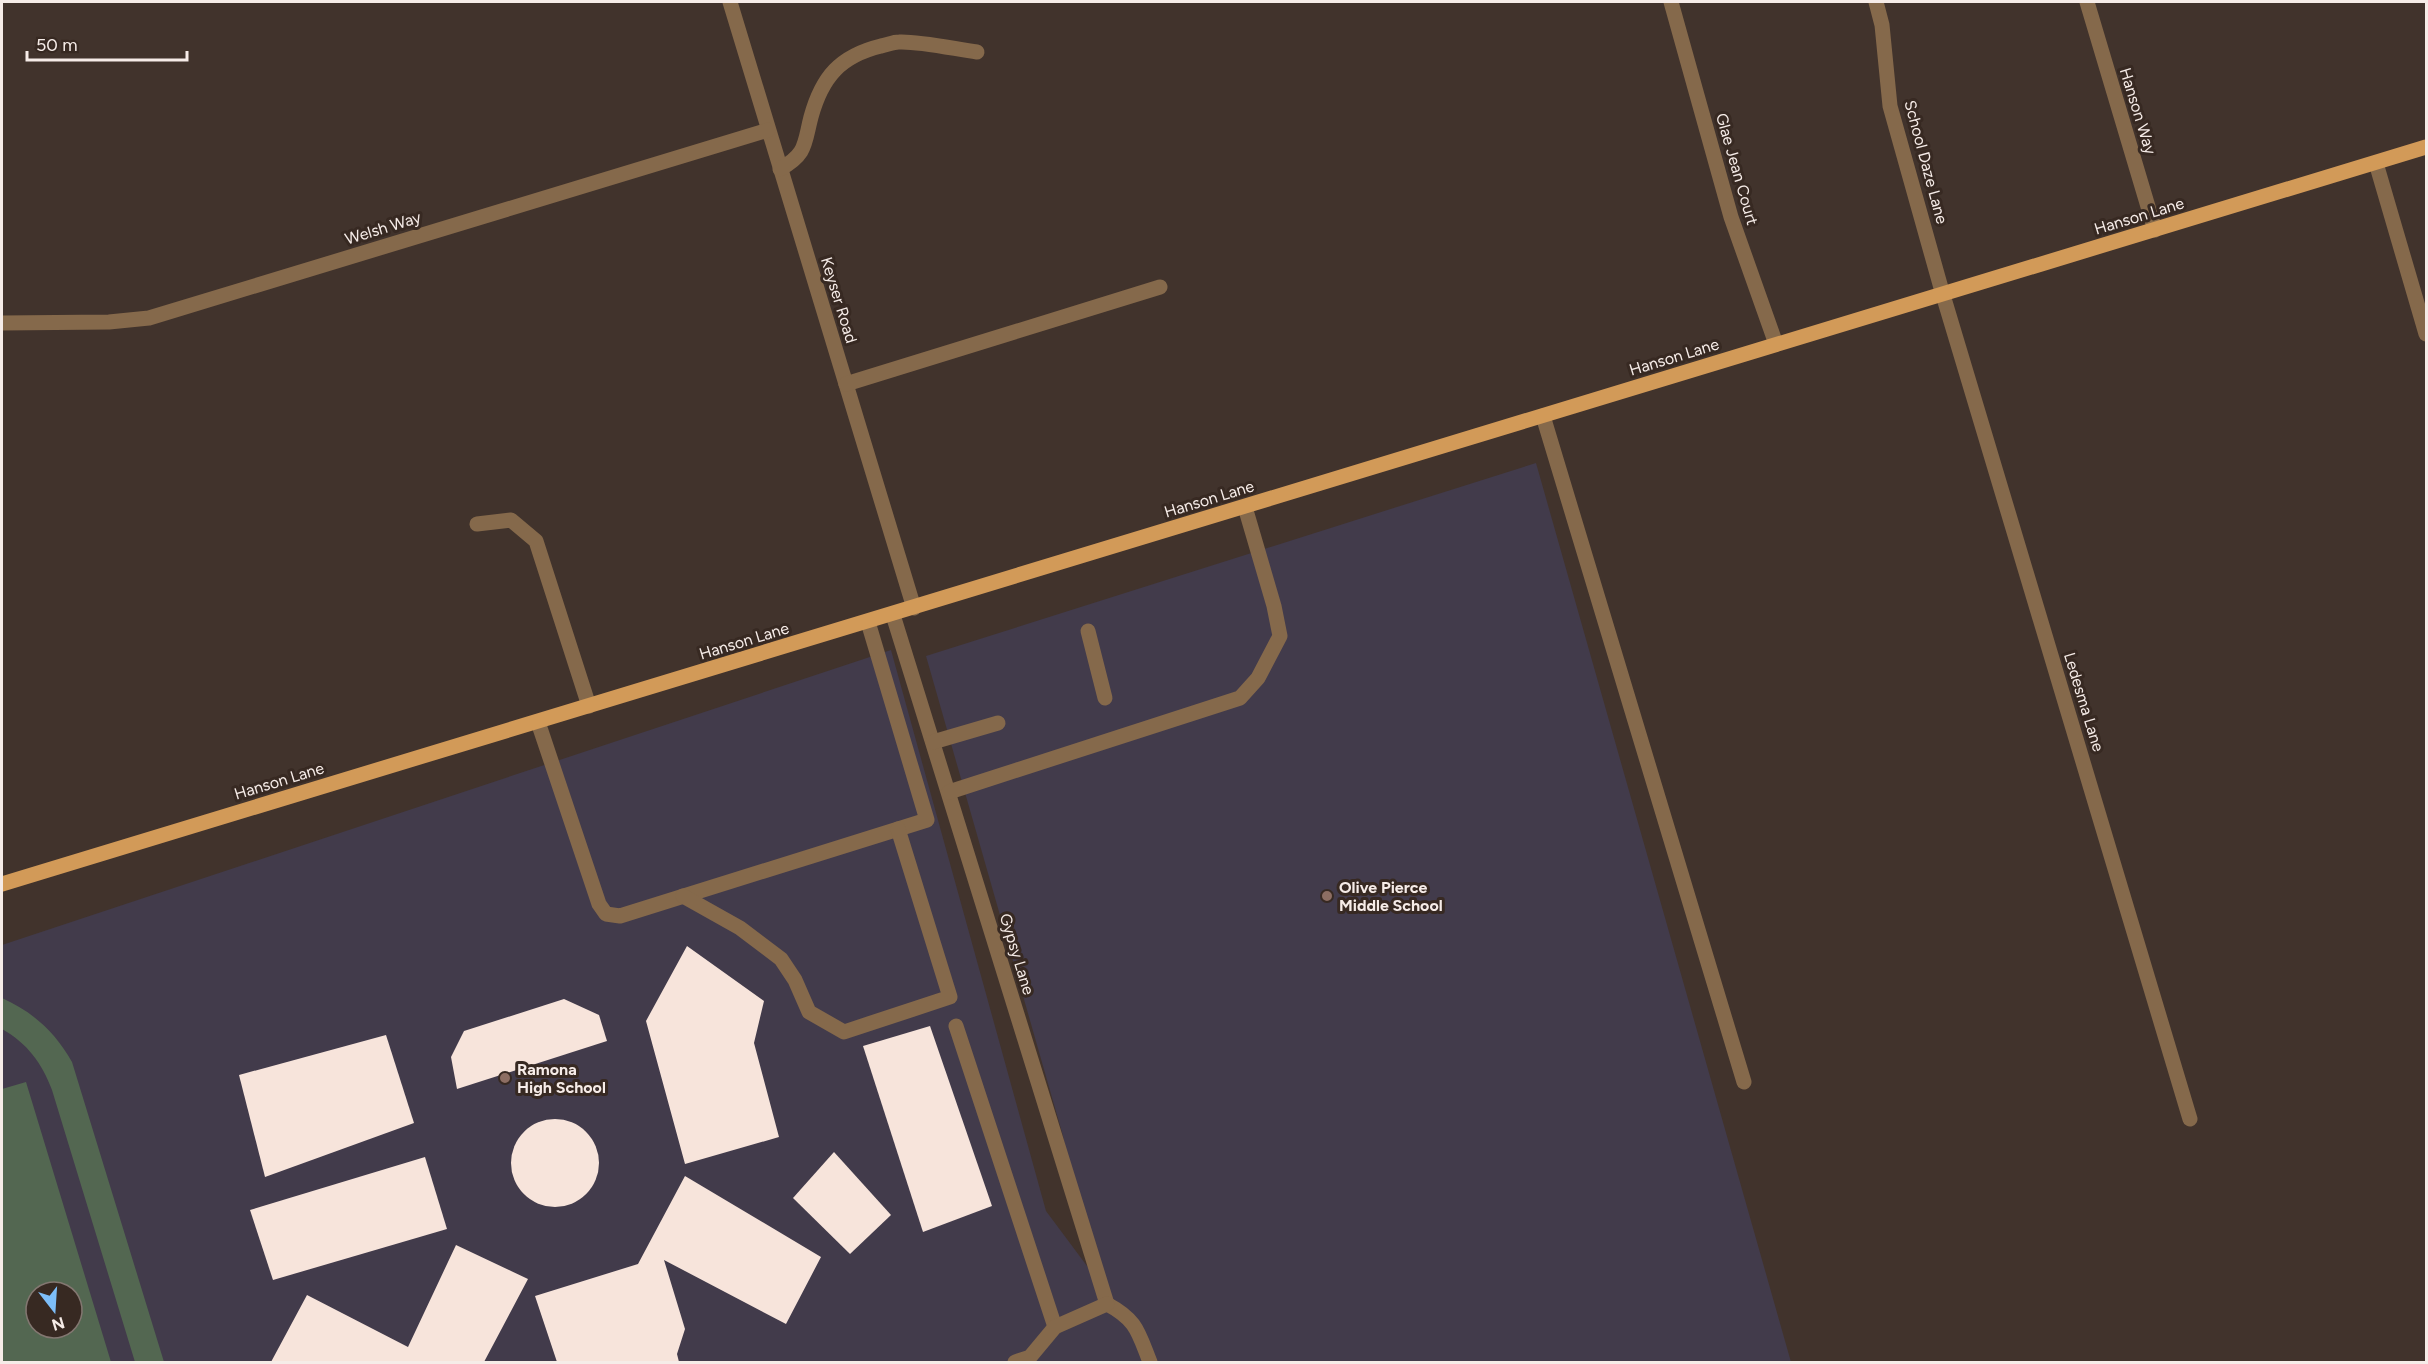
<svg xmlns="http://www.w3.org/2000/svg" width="2428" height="1364" font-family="Figtree,sans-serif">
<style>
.education{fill:#423b4b;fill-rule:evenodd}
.green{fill:#536751;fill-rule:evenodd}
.building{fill:#f7e4db}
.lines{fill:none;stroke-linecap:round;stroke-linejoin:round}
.minor{stroke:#85694b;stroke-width:15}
.major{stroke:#d29a58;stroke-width:15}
.education-dot{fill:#8d6e63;stroke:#372922;stroke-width:2}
.labels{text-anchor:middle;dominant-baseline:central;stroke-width:6;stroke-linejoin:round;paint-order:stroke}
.street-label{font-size:16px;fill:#f6ece8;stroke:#372922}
.poi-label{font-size:16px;font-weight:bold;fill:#f6ece8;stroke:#372922;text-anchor:start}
</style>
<rect width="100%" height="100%" fill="#41332c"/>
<path class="education" d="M 1536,463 L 1791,1362 L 2,1362 L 2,945 L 891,650 L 1046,1211 L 1090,1270 L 1063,1136 L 926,656 ZM 36,1292 L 72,1292 L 72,1328 L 36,1328 Z"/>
<g class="green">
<path d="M 2,998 C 33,1012 55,1032 72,1062 L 164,1362 L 135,1362 L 52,1090 C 42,1063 27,1043 2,1029 Z"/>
<path d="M 26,1082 L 111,1362 L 2,1362 L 2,1089 ZM 36,1292 L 72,1292 L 72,1328 L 36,1328 Z"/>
</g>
<g class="building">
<path d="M 687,946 L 764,1001 L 754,1043 L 779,1137 L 685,1164 L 646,1021 Z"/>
<path d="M 564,999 L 599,1015 L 607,1041 L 457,1089 L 451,1057 L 464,1031 Z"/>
<path d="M 930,1026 L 992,1206 L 923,1232 L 863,1046 Z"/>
<path d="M 386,1035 L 414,1123 L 265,1177 L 239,1075 Z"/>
<circle cx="555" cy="1163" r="44"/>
<path d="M 834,1152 L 891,1215 L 850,1254 L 793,1198 Z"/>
<path d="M 425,1157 L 447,1229 L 273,1280 L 250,1210 Z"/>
<path d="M 685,1176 L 821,1257 L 786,1324 L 664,1260 L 685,1329 L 677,1354 L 679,1362 L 557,1362 L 535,1296 L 638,1264 Z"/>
<path d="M 456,1245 L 528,1279 L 484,1362 L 271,1362 L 307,1295 L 408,1347 Z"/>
</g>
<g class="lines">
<g class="minor">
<path d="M 730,2 L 914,608"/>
<path d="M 1671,2 L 1731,217 L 1776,344"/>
<path d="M 1876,2 L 1882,25 L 1890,106 L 1943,295 L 2190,1119"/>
<path d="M 2087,2 L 2155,230"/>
<path d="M 2376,163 L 2426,334"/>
<path d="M 780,169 C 807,154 804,144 811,117 C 822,77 840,56 881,46 C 887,45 893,42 899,42 C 919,41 955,49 977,52"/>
<path d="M 2,323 L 109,322 L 149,318 L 768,130"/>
<path d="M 846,384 L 1160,287"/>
<path d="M 1543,416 L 1744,1082"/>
<path d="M 477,524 L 511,520 L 536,541 L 589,706"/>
<path d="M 893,615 L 1107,1304"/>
<path d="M 1088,631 L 1105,698"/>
<path d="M 538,722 L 599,904 L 606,914 L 620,916 L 927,820 L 868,622"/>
<path d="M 933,742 L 998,723"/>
<path d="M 949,792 L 1240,698 L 1258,678 L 1280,636 L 1274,606 L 1245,507"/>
<path d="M 683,896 L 740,928 L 781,959 L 795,980 L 809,1012 L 844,1032 L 950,997 L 898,829"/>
<path d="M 956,1026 L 1055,1327"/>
<path d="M 1107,1304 C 1137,1320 1138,1332 1150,1362"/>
<path d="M 1015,1362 L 1030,1357 L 1055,1327 L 1107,1304"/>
</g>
<path class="major" d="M 2,884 L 2426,147"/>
</g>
<g class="education-dot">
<circle cx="1327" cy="896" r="6"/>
<circle cx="505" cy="1078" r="6"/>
</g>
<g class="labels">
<g class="street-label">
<text transform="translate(2138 111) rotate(73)">Hanson Way</text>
<text transform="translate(1926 162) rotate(75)">School Daze Lane</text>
<text transform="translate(1737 169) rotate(74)">Glae Jean Court</text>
<text transform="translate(2139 216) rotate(-17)">Hanson Lane</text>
<text transform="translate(383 228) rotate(-17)">Welsh Way</text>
<text transform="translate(839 300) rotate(73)">Keyser Road</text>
<text transform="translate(1674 357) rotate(-17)">Hanson Lane</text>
<text transform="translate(1209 499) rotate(-17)">Hanson Lane</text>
<text transform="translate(744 641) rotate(-17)">Hanson Lane</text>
<text transform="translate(2084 702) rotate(73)">Ledesma Lane</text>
<text transform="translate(279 781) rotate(-17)">Hanson Lane</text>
<text transform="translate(1017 954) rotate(73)">Gypsy Lane</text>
</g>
<g class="poi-label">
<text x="1339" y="887">Olive Pierce<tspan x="1339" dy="18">Middle School</tspan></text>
<text x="517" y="1069">Ramona<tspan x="517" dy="18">High School</tspan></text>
</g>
</g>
<rect width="2428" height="1364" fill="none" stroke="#f6ece8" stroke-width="6"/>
<g transform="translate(54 1310) rotate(163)"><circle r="28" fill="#372922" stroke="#837771" stroke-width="1.5"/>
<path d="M0-4.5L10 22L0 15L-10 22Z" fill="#7dbef9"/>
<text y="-9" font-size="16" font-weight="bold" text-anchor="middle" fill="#f6ece8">N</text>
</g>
<path d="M27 51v9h160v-9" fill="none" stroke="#f6ece8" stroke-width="3"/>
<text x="36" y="51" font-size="18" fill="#f6ece8" stroke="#372922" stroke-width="4.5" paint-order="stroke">50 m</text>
</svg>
